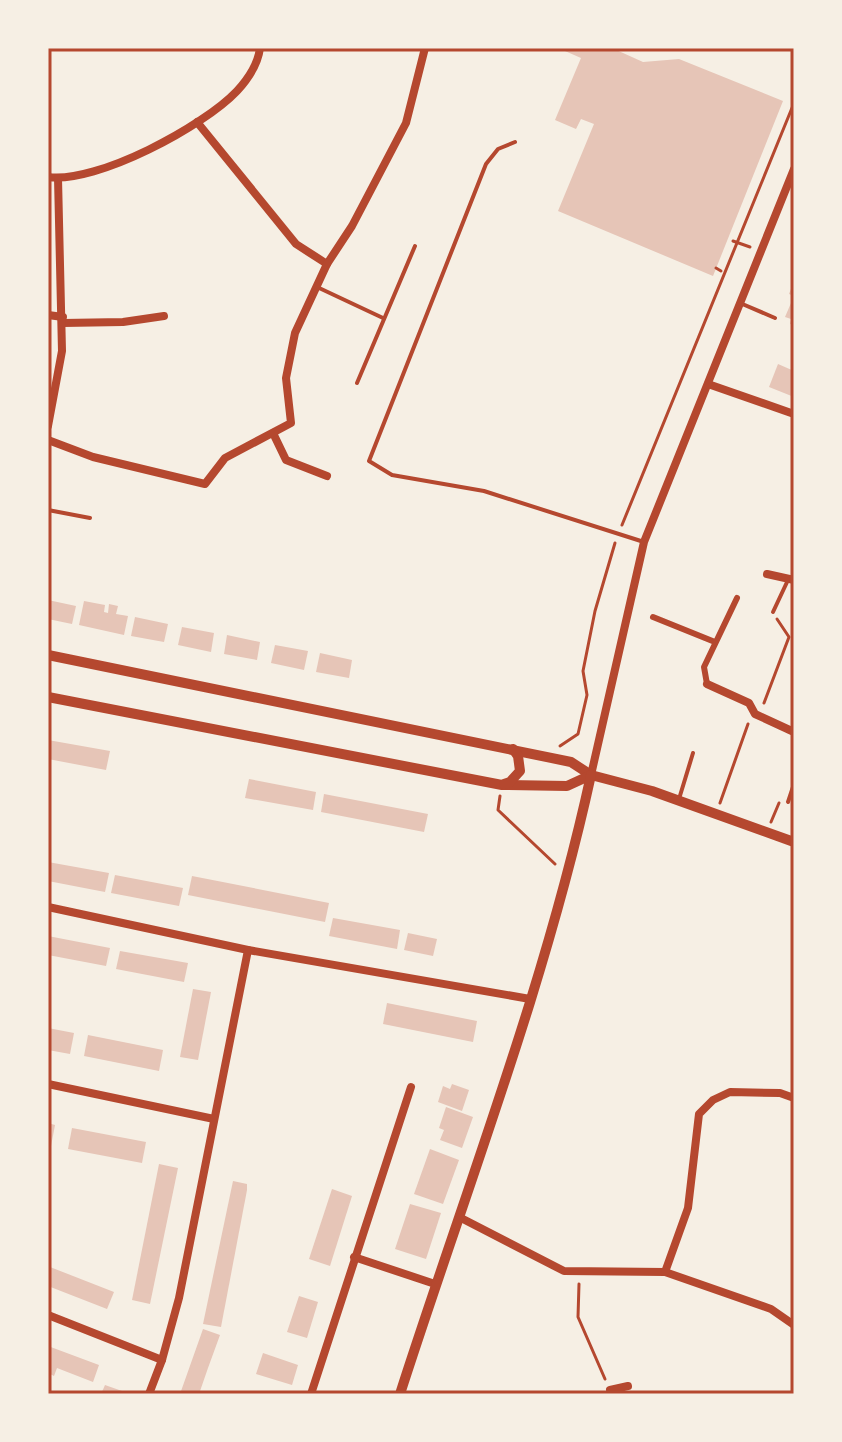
<svg xmlns="http://www.w3.org/2000/svg" width="842" height="1442" font-family="Poppins,sans-serif">
<style>
.building{fill:#e6c5b7}
.lines{fill:none;stroke-linecap:round;stroke-linejoin:round}
.path{stroke:#b5482f;stroke-width:3}
.service{stroke:#b5482f;stroke-width:4}
.pedestrian{stroke:#b5482f;stroke-width:6}
.minor{stroke:#b5482f;stroke-width:8}
.tertiary{stroke:#b5482f;stroke-width:10}
.neatline{fill:none;stroke:#b5482f;stroke-width:3}
</style>
<rect width="100%" height="100%" fill="#f6efe4"/>
<g class="building">
<path d="M 558,48 L 612,48 L 643,62 L 679,59 L 783,101 L 713,276 L 558,211 L 594,124 L 581,119 L 576,129 L 555,120 L 581,58 Z"/>
<path d="M 794,281 L 794,325 L 790,324 L 791,319 L 785,317 L 794,296 L 789,294 Z"/>
<path d="M 778,364 L 794,371 L 794,397 L 769,387 Z"/>
<path d="M 48,600 L 76,606 L 72,624 L 48,619 Z"/>
<path d="M 84,601 L 105,605 L 104,612 L 108,613 L 109,604 L 118,606 L 116,614 L 128,616 L 124,635 L 79,625 Z"/>
<path d="M 135,617 L 168,624 L 164,642 L 131,636 Z"/>
<path d="M 182,627 L 214,633 L 211,652 L 178,645 Z"/>
<path d="M 227,635 L 260,642 L 257,660 L 224,654 Z"/>
<path d="M 275,645 L 308,651 L 304,670 L 271,663 Z"/>
<path d="M 320,653 L 352,660 L 349,678 L 316,672 Z"/>
<path d="M 48,740 L 110,751 L 106,770 L 48,759 Z"/>
<path d="M 249,779 L 316,792 L 313,810 L 245,798 Z"/>
<path d="M 324,794 L 428,814 L 424,832 L 321,812 Z"/>
<path d="M 48,862 L 109,873 L 105,892 L 48,881 Z"/>
<path d="M 115,875 L 183,888 L 179,906 L 111,893 Z"/>
<path d="M 192,876 L 329,903 L 325,922 L 188,895 Z"/>
<path d="M 333,918 L 400,930 L 397,949 L 329,936 Z"/>
<path d="M 408,933 L 437,939 L 433,956 L 404,950 Z"/>
<path d="M 48,936 L 110,948 L 106,966 L 48,955 Z"/>
<path d="M 120,951 L 188,963 L 184,982 L 116,969 Z"/>
<path d="M 193,989 L 211,992 L 198,1060 L 180,1057 Z"/>
<path d="M 387,1003 L 477,1021 L 473,1042 L 383,1024 Z"/>
<path d="M 48,1028 L 74,1033 L 70,1054 L 48,1050 Z"/>
<path d="M 88,1035 L 163,1050 L 159,1071 L 84,1056 Z"/>
<path d="M 452,1084 L 469,1090 L 462,1111 L 438,1102 L 443,1086 L 450,1089 Z"/>
<path d="M 446,1107 L 473,1117 L 462,1148 L 440,1140 L 444,1130 L 439,1128 Z"/>
<path d="M 48,1123 L 55,1125 L 51,1146 L 48,1145 Z"/>
<path d="M 72,1128 L 146,1142 L 142,1163 L 68,1149 Z"/>
<path d="M 430,1149 L 459,1160 L 443,1204 L 414,1194 Z"/>
<path d="M 159,1164 L 178,1168 L 150,1304 L 132,1300 Z"/>
<path d="M 233,1181 L 247,1184 L 247,1190 L 221,1327 L 203,1324 Z"/>
<path d="M 332,1189 L 352,1196 L 330,1266 L 309,1259 Z"/>
<path d="M 410,1204 L 441,1213 L 426,1259 L 395,1249 Z"/>
<path d="M 50,1267 L 114,1292 L 107,1309 L 48,1286 Z"/>
<path d="M 299,1296 L 318,1302 L 307,1338 L 287,1332 Z"/>
<path d="M 203,1329 L 220,1335 L 208,1368 L 199,1394 L 180,1394 Z"/>
<path d="M 48,1346 L 99,1365 L 93,1382 L 57,1368 L 54,1376 L 48,1373 Z"/>
<path d="M 263,1353 L 298,1365 L 292,1385 L 256,1374 Z"/>
<path d="M 105,1385 L 122,1391 L 121,1394 L 101,1394 Z"/>
</g>
<g class="lines">
<g class="path">
<path d="M 733,241 L 750,247"/>
<path d="M 716,268 L 721,271"/>
<path d="M 622,525 L 794,103"/>
<path d="M 764,703 L 789,637 L 777,619"/>
<path d="M 560,746 L 578,734 L 587,695 L 583,671 L 595,611 L 615,543"/>
<path d="M 500,796 L 498,810 L 555,864"/>
<path d="M 720,803 L 748,724"/>
<path d="M 771,822 L 779,803"/>
<path d="M 579,1284 L 578,1317 L 605,1379"/>
</g>
<g class="service">
<path d="M 515,142 L 498,149 L 486,164 L 369,461 L 392,475 L 484,491 L 644,542"/>
<path d="M 317,287 L 383,318"/>
<path d="M 740,303 L 775,318"/>
<path d="M 357,383 L 415,246"/>
<path d="M 48,510 L 90,518"/>
<path d="M 773,612 L 788,580"/>
<path d="M 679,799 L 693,753"/>
<path d="M 788,802 L 794,784"/>
</g>
<g class="pedestrian">
<path d="M 653,617 L 715,642"/>
<path d="M 707,684 L 704,667 L 737,598"/>
</g>
<g class="minor">
<path d="M 197,122 L 296,244 L 327,264"/>
<path d="M 48,177 C 97,184 204,126 237,91 C 248,79 258,64 260,48"/>
<path d="M 48,315 L 63,317"/>
<path d="M 63,323 L 123,322 L 164,316"/>
<path d="M 708,384 L 794,414"/>
<path d="M 48,426 L 62,351 L 58,178"/>
<path d="M 273,433 L 286,460 L 327,476"/>
<path d="M 48,440 L 93,457 L 205,484 L 225,458 L 291,423 L 286,378 L 295,333 L 327,264 L 352,226 L 406,123 L 425,48"/>
<path d="M 767,574 L 794,580"/>
<path d="M 707,684 L 749,703 L 755,714 L 794,732"/>
<path d="M 591,775 L 644,542 L 794,169"/>
<path d="M 48,907 L 248,950 L 530,999"/>
<path d="M 48,1084 L 214,1119"/>
<path d="M 461,1218 L 564,1271 L 665,1272 L 771,1309 L 794,1325"/>
<path d="M 354,1257 L 435,1284"/>
<path d="M 665,1272 L 688,1208 L 699,1114 L 713,1100 L 730,1092 L 780,1093 L 794,1098"/>
<path d="M 48,1315 L 162,1360"/>
<path d="M 149,1394 L 162,1360 L 179,1298 L 248,950"/>
<path d="M 311,1394 L 411,1087"/>
<path d="M 611,1394 L 610,1390 L 628,1386"/>
</g>
<g class="tertiary">
<path d="M 48,655 L 571,762 L 591,775 L 652,791 L 794,842"/>
<path d="M 48,697 L 502,785 L 567,786 L 591,775"/>
<path d="M 504,784 L 510,782 L 520,771 L 518,756 L 513,749"/>
<path d="M 400,1394 C 466,1189 545,986 591,775"/>
</g>
</g>
<rect width="842" height="1442" fill="none" stroke="#f6efe4" stroke-width="100"/>
<rect x="50" y="50" width="742" height="1342" class="neatline"/>
</svg>
